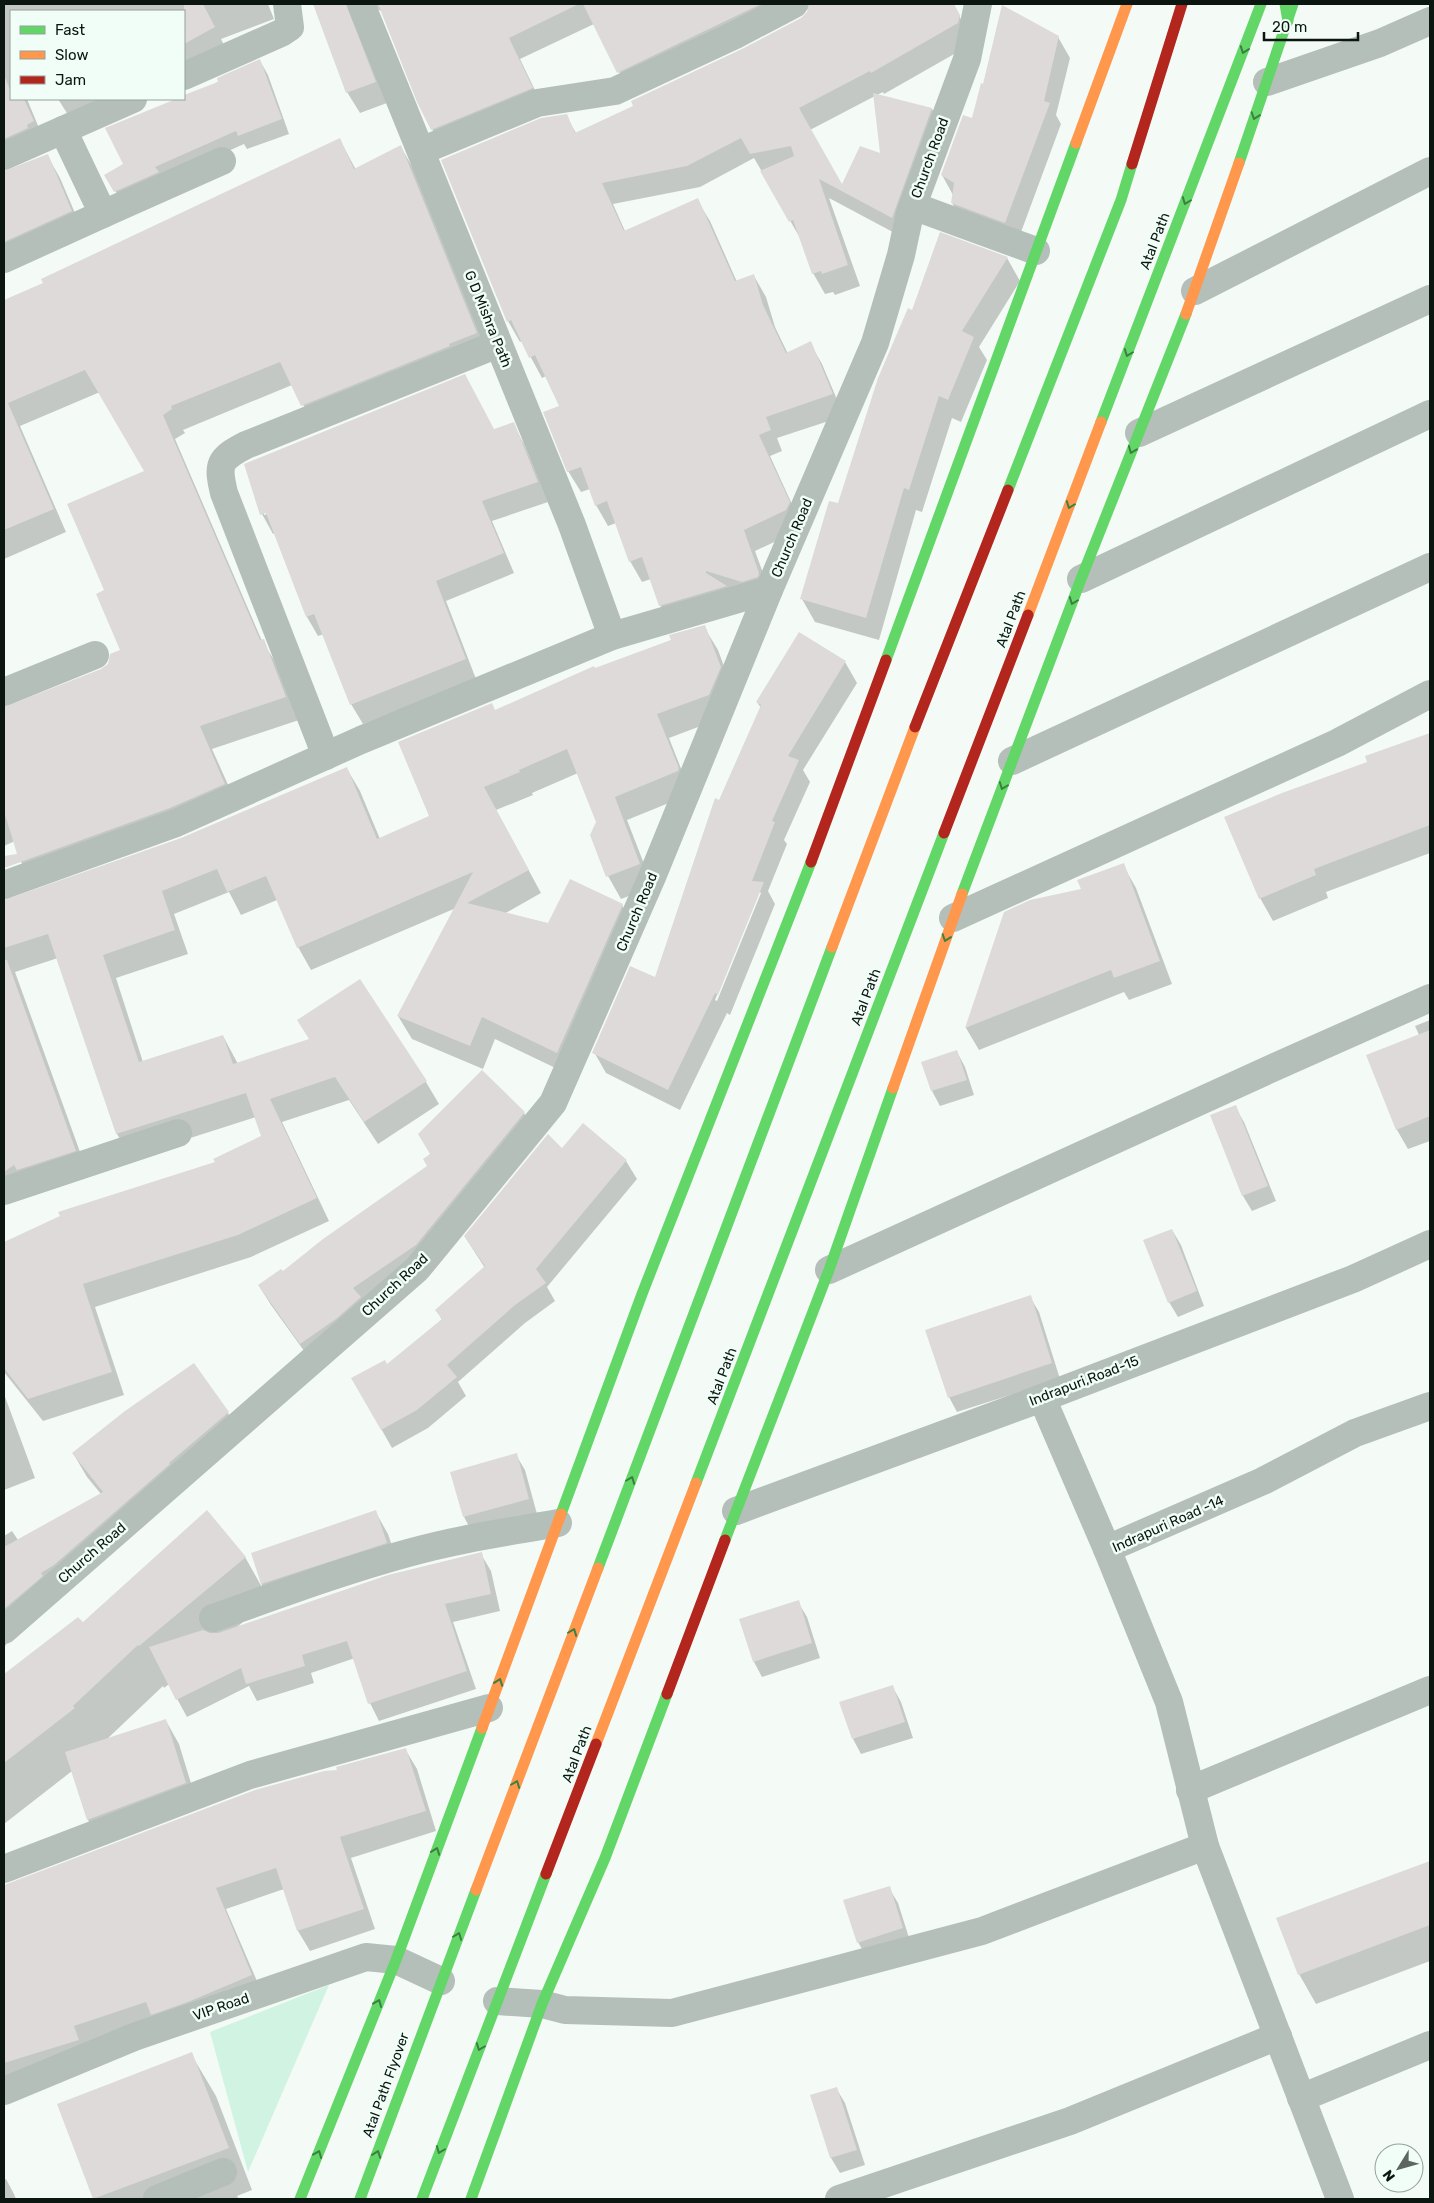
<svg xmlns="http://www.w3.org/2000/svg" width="1434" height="2203" font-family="Rubik,sans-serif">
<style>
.green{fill:#d0f3e2}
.shadow{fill:#0003;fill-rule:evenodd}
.building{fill:#dddad9}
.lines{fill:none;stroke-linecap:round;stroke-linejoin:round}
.street{stroke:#b5bfba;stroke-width:28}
.fast{stroke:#63d668;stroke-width:11}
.slow{stroke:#ff974d;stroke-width:11}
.jam{stroke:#b3261e;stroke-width:11}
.oneway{stroke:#3b8041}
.labels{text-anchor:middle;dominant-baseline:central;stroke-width:5;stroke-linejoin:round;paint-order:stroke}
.street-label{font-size:14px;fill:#0b1611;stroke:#f1fef7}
</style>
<rect width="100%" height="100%" fill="#f4fbf7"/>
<path class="green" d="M 329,1985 L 248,2172 L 210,2032 Z"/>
<g class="shadow">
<path d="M 4,4 L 268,4 L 274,19 L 221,39 L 227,51 L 184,73 L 184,11 L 11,11 L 11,99 L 27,99 L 46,145 L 11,165 L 4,171 Z"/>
<path d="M 314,4 L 953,4 L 971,38 L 970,45 L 884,94 L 883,92 L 877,95 L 932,109 L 944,130 L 904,238 L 829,198 L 860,286 L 835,295 L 833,292 L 825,294 L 813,273 L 803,243 L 754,158 L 700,187 L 613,204 L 625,231 L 697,200 L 710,221 L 737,282 L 754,276 L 766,297 L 775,327 L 788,354 L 810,343 L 822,364 L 844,416 L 777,438 L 782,451 L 770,456 L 801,524 L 798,531 L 755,551 L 771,595 L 673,626 L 660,605 L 651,579 L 642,582 L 630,561 L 616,523 L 608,526 L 596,505 L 590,489 L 581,492 L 568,471 L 561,407 L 546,376 L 542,378 L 522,341 L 520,342 L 508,321 L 566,116 L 576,133 L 635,106 L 802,19 L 810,9 L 799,11 L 630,93 L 594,24 L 520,59 L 544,109 L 444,150 L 432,129 L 383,12 L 377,9 L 387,103 L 360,113 L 347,92 ZM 875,96 L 881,155 L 842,187 L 810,130 Z"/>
<path d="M 1058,37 L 1070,58 L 1056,115 L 1061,124 L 1017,243 L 964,223 L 952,203 L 953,195 L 942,175 L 972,119 L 984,86 Z"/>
<path d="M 260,61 L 268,75 L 289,134 L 247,149 L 244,144 L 162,181 L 124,205 L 106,176 L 124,165 L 107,129 L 184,99 Z"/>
<path d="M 58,99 L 135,99 L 77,129 Z"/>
<path d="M 340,140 L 356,170 L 401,147 L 414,170 L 490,356 L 316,428 L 292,385 L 183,430 L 185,433 L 175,439 L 262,641 L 276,663 L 299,720 L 212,749 L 238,807 L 34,885 L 21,862 L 15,841 L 4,846 L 4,697 L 7,704 L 4,709 L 10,708 L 102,671 L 121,651 L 105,591 L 146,471 L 100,392 L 20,426 L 66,532 L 4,559 L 4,302 L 44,284 Z"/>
<path d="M 47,155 L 60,178 L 84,234 L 11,268 L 4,273 L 4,173 Z"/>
<path d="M 1007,258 L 1020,281 L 979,347 L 987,360 L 961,422 L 952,418 L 922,512 L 916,510 L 879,640 L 815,622 L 802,599 L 912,311 Z"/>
<path d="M 464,376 L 494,431 L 513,424 L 524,444 L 548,502 L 492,521 L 514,573 L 446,601 L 476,679 L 363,724 L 351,704 L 324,634 L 318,636 L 307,617 L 275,533 L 273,534 L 262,514 L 245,465 ZM 272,510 L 273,512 L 264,515 L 264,512 Z"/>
<path d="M 704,627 L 718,650 L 733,691 L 722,718 L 669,738 L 691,794 L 627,820 L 653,887 L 621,899 L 608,876 L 598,822 L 578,773 L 532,793 L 533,795 L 496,810 L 541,893 L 504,914 L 549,925 L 622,905 L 635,928 L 570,1075 L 495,1039 L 483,1069 L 412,1039 L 398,1016 L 456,908 L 311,970 L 298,947 L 277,900 L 241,915 L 229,892 L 174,914 L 188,954 L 116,978 L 143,1062 L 223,1036 L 238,1064 L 426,1082 L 439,1104 L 378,1144 L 349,1100 L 282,1122 L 329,1221 L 251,1257 L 95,1307 L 124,1395 L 43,1421 L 4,1372 L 4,1244 L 61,1217 L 216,1163 L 263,1137 L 256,1117 L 131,1157 L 117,1134 L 58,958 L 15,972 L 88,1174 L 4,1203 L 4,901 L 9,901 L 182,839 L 347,769 L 360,791 L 380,839 L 431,817 L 495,711 Z"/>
<path d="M 845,662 L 857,683 L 803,770 L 810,782 L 784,840 L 787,844 L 768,891 L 775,904 L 730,1015 L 727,1013 L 680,1110 L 606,1073 L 594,1052 L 655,979 L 720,801 L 761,708 L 757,702 ZM 759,891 L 761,893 L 717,1001 L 715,1000 Z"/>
<path d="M 1430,735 L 1430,853 L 1326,892 L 1328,898 L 1273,921 L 1260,898 L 1369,763 L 1367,757 Z"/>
<path d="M 1123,865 L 1136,888 L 1172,984 L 1129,1000 L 1124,992 L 979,1050 L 966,1028 L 1005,913 L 1082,890 Z"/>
<path d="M 1430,1020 L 1430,1141 L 1408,1149 L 1397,1130 L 1367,1056 L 1419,1035 L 1415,1026 Z"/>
<path d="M 957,1052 L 965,1067 L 974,1095 L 940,1106 L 932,1091 Z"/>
<path d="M 482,1072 L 524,1113 L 536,1132 L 312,1362 L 271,1305 L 259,1286 L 283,1273 L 429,1167 L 431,1154 Z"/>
<path d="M 1235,1107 L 1244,1122 L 1276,1201 L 1252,1211 L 1243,1196 L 1212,1116 Z"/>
<path d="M 563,1150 L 626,1161 L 637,1179 L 547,1287 L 555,1301 L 525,1323 L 458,1382 L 466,1396 L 428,1428 L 392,1448 L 353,1379 L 387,1366 L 442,1320 L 437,1311 L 485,1268 L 465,1237 Z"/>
<path d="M 1172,1230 L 1181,1245 L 1204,1306 L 1178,1317 L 1169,1302 Z"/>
<path d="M 1030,1297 L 1039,1312 L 1060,1379 L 957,1412 L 949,1397 Z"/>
<path d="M 194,1365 L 228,1413 L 242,1437 L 7,1643 L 4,1648 L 4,1536 L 12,1531 L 18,1540 L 101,1494 L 87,1477 L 73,1453 Z"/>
<path d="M 4,1394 L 35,1478 L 4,1490 Z"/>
<path d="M 516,1455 L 525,1470 L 537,1514 L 472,1532 L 464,1517 Z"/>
<path d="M 375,1511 L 388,1534 L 399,1566 L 271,1598 L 236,1628 L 481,1554 L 491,1571 L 500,1611 L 453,1622 L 476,1689 L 379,1721 L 370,1703 L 355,1658 L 311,1673 L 314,1683 L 257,1701 L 249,1686 L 187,1717 L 169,1684 L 164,1688 L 163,1686 L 106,1740 L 166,1721 L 179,1744 L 198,1806 L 101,1843 L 88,1820 L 72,1771 L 4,1824 L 4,1676 L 78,1618 L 83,1624 L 245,1557 L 263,1589 L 252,1554 Z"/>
<path d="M 798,1602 L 807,1617 L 820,1658 L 762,1677 L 754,1662 Z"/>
<path d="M 892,1686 L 901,1702 L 913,1738 L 861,1754 L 853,1739 Z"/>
<path d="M 405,1749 L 417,1769 L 436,1831 L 351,1858 L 375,1929 L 310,1951 L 298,1931 L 284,1889 L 226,1909 L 263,1995 L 4,2087 L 4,1887 L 255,1791 L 339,1771 Z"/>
<path d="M 1430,1862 L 1430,1961 L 1316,2004 L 1299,1974 L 1278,1919 Z"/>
<path d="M 889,1888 L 898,1903 L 911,1944 L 867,1958 L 858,1942 Z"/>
<path d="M 191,2054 L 216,2096 L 252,2190 L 237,2196 L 239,2199 L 95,2199 L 58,2105 Z"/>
<path d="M 836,2088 L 845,2103 L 865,2165 L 840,2173 L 831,2158 L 811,2096 Z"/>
<path d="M 6,2179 L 14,2194 L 16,2199 L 4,2199 L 4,2180 Z"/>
</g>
<g class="building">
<path d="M 184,4 L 203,4 L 215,27 L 184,44 Z"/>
<path d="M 313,4 L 346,4 L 376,82 L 346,93 Z"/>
<path d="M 378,4 L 579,4 L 509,38 L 533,88 L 431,130 L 417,102 Z"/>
<path d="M 583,4 L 761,4 L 617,73 Z"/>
<path d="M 809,4 L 954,4 L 960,15 L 958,23 L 871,73 L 870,71 L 799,108 L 842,184 L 860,146 L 880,153 L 873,93 L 932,108 L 892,218 L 819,179 L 848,265 L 822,274 L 821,271 L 812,274 L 793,220 L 789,222 L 760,171 L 794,156 L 791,146 L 750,154 L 741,138 L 687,166 L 602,183 L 624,231 L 698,198 L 735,281 L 754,274 L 763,305 L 786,353 L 811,341 L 833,394 L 766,417 L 771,430 L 759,435 L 790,502 L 786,510 L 744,530 L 759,573 L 758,577 L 742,582 L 706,571 L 706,573 L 727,586 L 659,606 L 642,557 L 629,562 L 607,501 L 595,506 L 581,467 L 567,472 L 543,412 L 559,406 L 535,355 L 529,358 L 511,320 L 507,322 L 441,160 L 541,118 L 567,114 L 575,133 L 633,106 L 631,101 L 742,49 L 801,18 L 807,12 Z"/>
<path d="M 1002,5 L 1059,36 L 1044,101 L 1050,103 L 1005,223 L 951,203 L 954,183 L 941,175 L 963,115 L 972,118 L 981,83 L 983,84 Z"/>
<path d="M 260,59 L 282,119 L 238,136 L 236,131 L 155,167 L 159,172 L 114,192 L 104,175 L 123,164 L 105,128 L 176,99 L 184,99 L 184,95 L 218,82 L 217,78 Z"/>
<path d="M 4,75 L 11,92 L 11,99 L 24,99 L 34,121 L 27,125 L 28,128 L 4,139 Z"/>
<path d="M 340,138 L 354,169 L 401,145 L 477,333 L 449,344 L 450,346 L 301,406 L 280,362 L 171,406 L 172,409 L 163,415 L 260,640 L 264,639 L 286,697 L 200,726 L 225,784 L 170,808 L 4,868 L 4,856 L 17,854 L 4,811 L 4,707 L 101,669 L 108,664 L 110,654 L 120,650 L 96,594 L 104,590 L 67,504 L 144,471 L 85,370 L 8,403 L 54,509 L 4,530 L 4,300 L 43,283 L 41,279 Z"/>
<path d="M 48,154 L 72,211 L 4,242 L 4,171 Z"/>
<path d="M 940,232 L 1008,257 L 962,331 L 974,337 L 948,400 L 939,396 L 909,490 L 904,488 L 866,618 L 800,599 L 829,501 L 838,503 L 878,378 L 908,308 L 912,310 Z"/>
<path d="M 465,374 L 494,429 L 514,422 L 538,482 L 482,501 L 504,553 L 436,581 L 466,659 L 350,705 L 314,614 L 306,617 L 266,513 L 260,515 L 244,464 Z"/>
<path d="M 705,625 L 721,667 L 709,695 L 657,714 L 679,768 L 678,771 L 615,797 L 640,864 L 606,877 L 590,835 L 596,822 L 567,749 L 519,770 L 520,772 L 484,787 L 529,870 L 467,903 L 548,923 L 570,879 L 623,904 L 557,1053 L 482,1017 L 470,1046 L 397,1016 L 473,872 L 297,948 L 266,876 L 227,892 L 217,869 L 162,891 L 175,930 L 103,955 L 139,1062 L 223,1035 L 233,1064 L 309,1039 L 297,1020 L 360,979 L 427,1081 L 364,1122 L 335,1077 L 270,1099 L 317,1198 L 238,1235 L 83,1284 L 112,1372 L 28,1399 L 4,1368 L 4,1242 L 60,1216 L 58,1212 L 215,1162 L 213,1159 L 261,1136 L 246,1093 L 116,1134 L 48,934 L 4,948 L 4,900 L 181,838 L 347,767 L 377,839 L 429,816 L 398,742 L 492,703 L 495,710 L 594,666 L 595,668 L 671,640 L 669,635 Z"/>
<path d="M 799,632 L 846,661 L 788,756 L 799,760 L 772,821 L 775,822 L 752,881 L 764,882 L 718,995 L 715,993 L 668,1090 L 592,1053 L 630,966 L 655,977 L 715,798 L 719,800 L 761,705 L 756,702 Z"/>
<path d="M 1430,733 L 1430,825 L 1314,869 L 1316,875 L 1259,899 L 1224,817 L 1282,793 L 1367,762 L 1365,756 Z"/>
<path d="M 1124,863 L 1160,961 L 1114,978 L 1111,970 L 965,1028 L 1004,912 L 1030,900 L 1081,889 L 1077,880 Z"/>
<path d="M 4,960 L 7,960 L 76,1151 L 17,1170 L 14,1165 L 4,1172 Z"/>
<path d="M 1430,1030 L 1430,1116 L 1396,1130 L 1366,1055 Z"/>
<path d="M 957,1050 L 967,1080 L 931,1091 L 921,1062 Z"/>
<path d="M 482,1070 L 525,1112 L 416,1245 L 353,1288 L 361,1297 L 336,1319 L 300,1344 L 258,1285 L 281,1269 L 283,1271 L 323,1239 L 427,1166 L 423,1159 L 430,1154 L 418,1134 Z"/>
<path d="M 1236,1105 L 1268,1186 L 1242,1196 L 1210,1115 Z"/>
<path d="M 583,1123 L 627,1160 L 536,1269 L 546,1283 L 515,1305 L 447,1365 L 457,1377 L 417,1410 L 381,1430 L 351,1378 L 385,1360 L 387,1364 L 442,1319 L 435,1310 L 485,1266 L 464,1236 L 548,1134 L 562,1148 Z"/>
<path d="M 1172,1229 L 1197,1291 L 1168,1303 L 1143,1240 Z"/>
<path d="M 1031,1295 L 1052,1363 L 948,1398 L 925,1330 Z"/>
<path d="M 194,1363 L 229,1412 L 169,1463 L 170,1464 L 54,1565 L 41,1573 L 43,1576 L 4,1609 L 4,1547 L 103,1492 L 72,1453 L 125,1411 Z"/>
<path d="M 517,1453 L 529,1499 L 463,1517 L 450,1472 Z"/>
<path d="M 207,1510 L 246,1557 L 139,1646 L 138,1645 L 73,1706 L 75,1708 L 4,1763 L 4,1674 L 78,1617 L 83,1622 Z"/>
<path d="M 376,1510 L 387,1543 L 261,1584 L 251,1553 Z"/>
<path d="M 482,1552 L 491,1594 L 445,1604 L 467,1671 L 368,1704 L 347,1641 L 302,1655 L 305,1666 L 246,1684 L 241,1668 L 176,1700 L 149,1647 L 203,1630 L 210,1633 L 218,1633 L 388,1575 Z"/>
<path d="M 799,1600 L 812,1643 L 753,1662 L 739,1619 Z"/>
<path d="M 893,1685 L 905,1722 L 852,1739 L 839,1702 Z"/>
<path d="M 166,1719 L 186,1783 L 87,1820 L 65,1752 Z"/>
<path d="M 406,1748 L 426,1811 L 340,1837 L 364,1909 L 297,1931 L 276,1868 L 216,1888 L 252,1975 L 188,2002 L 151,2015 L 146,2002 L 74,2026 L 79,2040 L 4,2063 L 4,1885 L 255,1790 L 324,1771 L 337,1770 L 336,1767 Z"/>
<path d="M 1430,1861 L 1430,1925 L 1298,1975 L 1276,1918 Z"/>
<path d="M 890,1886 L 903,1928 L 857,1943 L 843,1900 Z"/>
<path d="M 192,2052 L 229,2148 L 93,2199 L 57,2104 Z"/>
<path d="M 837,2087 L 857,2150 L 830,2158 L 810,2095 Z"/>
</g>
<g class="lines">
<g class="street">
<path d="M 361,4 L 572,525 L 612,636"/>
<path d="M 184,76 L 281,33 L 290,27 L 287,4"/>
<path d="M 1267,82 L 1380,43 L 1430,21"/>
<path d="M 63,130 L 103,214 L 222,161"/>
<path d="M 421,151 L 537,103 L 615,91 L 735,35 L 794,4"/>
<path d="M 4,156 L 133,99"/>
<path d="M 913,206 L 1036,251"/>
<path d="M 4,259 L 103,214"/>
<path d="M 1195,291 L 1430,171"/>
<path d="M 1139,433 L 1430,299"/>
<path d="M 1081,579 L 1430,414"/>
<path d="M 4,692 L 95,655"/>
<path d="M 326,756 L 224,493 C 217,464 219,459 246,445 L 498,344"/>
<path d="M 1012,761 L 1430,567"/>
<path d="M 4,885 L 176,823 L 361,740 L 612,636 L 769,590"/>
<path d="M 953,918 L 1337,743 L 1430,694"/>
<path d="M 4,1191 L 178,1133"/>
<path d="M 829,1270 L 1277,1066 L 1430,998"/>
<path d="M 1042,1398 L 1107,1549"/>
<path d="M 736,1511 L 1042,1398 L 1353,1279 L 1430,1244"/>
<path d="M 213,1618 C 278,1595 342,1571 408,1553 C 457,1539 508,1532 558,1523"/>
<path d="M 4,1630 L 417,1269 L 553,1103 L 652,877 L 769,590 L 875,343 L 901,255 L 910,213 L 967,59 L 978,4"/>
<path d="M 1190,1790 L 1430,1690"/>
<path d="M 4,1869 L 250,1775 L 489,1708"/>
<path d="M 497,2001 L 542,2004 L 565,2010 L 672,2013 L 982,1931 L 1205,1846"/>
<path d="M 4,2091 L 134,2037 L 366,1957 L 396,1960 L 441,1981"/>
<path d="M 1301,2098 L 1430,2045"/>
<path d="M 157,2199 L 223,2172"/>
<path d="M 839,2199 L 1070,2121 L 1278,2036"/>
<path d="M 1340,2199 L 1205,1846 L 1169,1702 L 1107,1549 L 1263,1481 L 1355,1433 L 1430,1406"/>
</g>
<g class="fast">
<path d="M 1285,4 L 1288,21"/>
<path d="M 1239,163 L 1293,4"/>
<path d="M 1101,422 L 1261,4"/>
<path d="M 1008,490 L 1121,200 L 1132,164"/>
<path d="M 886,660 L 1076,143"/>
<path d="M 962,894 L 1081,579 L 1186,314"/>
<path d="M 696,1483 L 944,833"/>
<path d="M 561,1514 L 642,1294 L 811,862"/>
<path d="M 725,1540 L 829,1270 L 893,1088"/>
<path d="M 598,1568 L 832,947"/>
<path d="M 300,2199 L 396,1960 L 482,1728"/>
<path d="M 360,2199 L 476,1890"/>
<path d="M 422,2199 L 546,1874"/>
<path d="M 471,2199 L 542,2004 L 605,1858 L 667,1694"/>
</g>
<g class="slow">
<path d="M 1076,143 L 1127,4"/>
<path d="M 1186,314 L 1239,163"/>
<path d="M 1028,615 L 1101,422"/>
<path d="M 832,947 L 915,727"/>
<path d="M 893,1088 L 962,894"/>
<path d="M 482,1728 L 561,1514"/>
<path d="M 596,1744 L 696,1483"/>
<path d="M 476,1890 L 598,1568"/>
</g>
<g class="jam">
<path d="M 1132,164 L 1182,4"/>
<path d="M 915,727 L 1008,490"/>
<path d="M 944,833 L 1028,615"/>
<path d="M 811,862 L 886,660"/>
<path d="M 667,1694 L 725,1540"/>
<path d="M 546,1874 L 596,1744"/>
</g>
</g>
<defs><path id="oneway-chevron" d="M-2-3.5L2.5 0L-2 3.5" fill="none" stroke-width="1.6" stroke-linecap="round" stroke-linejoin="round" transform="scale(1.25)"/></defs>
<g class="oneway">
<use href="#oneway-chevron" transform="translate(1244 50) rotate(110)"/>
<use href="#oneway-chevron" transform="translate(1255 116) rotate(109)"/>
<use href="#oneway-chevron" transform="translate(1186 201) rotate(111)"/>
<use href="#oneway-chevron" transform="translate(1128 353) rotate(111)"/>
<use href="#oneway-chevron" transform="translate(1132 450) rotate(112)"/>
<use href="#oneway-chevron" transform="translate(1070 505) rotate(111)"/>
<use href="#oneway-chevron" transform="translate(1073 601) rotate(111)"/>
<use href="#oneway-chevron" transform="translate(1003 786) rotate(111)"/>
<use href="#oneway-chevron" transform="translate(946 938) rotate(109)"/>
<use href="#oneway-chevron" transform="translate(631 1480) rotate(-69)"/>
<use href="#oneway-chevron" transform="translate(573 1632) rotate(-69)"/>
<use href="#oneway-chevron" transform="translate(499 1682) rotate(-70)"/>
<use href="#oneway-chevron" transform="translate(516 1784) rotate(-69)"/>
<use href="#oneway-chevron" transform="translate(436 1851) rotate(-70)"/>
<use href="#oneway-chevron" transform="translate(458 1936) rotate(-69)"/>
<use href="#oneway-chevron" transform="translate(378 2003) rotate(-68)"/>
<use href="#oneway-chevron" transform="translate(480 2047) rotate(111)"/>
<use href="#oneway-chevron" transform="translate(440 2150) rotate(111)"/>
<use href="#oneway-chevron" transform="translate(318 2154) rotate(-68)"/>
<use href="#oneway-chevron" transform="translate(377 2154) rotate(-70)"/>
</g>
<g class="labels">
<g class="street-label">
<text transform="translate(930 158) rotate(-70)">Church Road</text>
<text transform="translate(1155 241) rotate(-69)">Atal Path</text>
<text transform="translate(488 319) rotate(68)">G D Mishra Path</text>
<text transform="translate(792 538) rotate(-67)">Church Road</text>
<text transform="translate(1011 619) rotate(-69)">Atal Path</text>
<text transform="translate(637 912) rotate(-67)">Church Road</text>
<text transform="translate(866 997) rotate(-69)">Atal Path</text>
<text transform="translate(395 1285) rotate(-43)">Church Road</text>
<text transform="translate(722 1376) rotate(-69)">Atal Path</text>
<text transform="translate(1084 1381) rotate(-21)">Indrapuri,Road-15</text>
<text transform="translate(1168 1524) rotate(-24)">Indrapuri Road -14</text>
<text transform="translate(92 1553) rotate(-41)">Church Road</text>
<text transform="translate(577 1754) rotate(-69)">Atal Path</text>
<text transform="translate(221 2007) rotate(-19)">VIP Road</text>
<text transform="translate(386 2085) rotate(-70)">Atal Path Flyover</text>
</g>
</g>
<rect width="1434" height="2203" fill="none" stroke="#0b1611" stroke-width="10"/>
<rect x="10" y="10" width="175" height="90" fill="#f1fef7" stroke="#95a19b"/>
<rect x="20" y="26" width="25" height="8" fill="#63d668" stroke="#95a19b"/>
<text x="55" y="35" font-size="15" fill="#0b1611">Fast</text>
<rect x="20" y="51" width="25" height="8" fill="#ff974d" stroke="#95a19b"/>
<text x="55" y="60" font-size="15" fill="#0b1611">Slow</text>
<rect x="20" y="76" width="25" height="8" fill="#b3261e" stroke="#95a19b"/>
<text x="55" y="85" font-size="15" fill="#0b1611">Jam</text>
<g transform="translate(1399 2168) rotate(233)"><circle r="24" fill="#f1fef7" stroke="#95a19b"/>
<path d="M0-4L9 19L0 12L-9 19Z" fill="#5d6662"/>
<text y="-8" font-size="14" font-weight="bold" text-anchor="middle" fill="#0b1611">N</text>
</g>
<path d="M1264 32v8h94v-8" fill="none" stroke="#0b1611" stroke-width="2.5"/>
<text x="1272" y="32" font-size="15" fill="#0b1611" stroke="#f1fef7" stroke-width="4" paint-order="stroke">20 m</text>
</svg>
